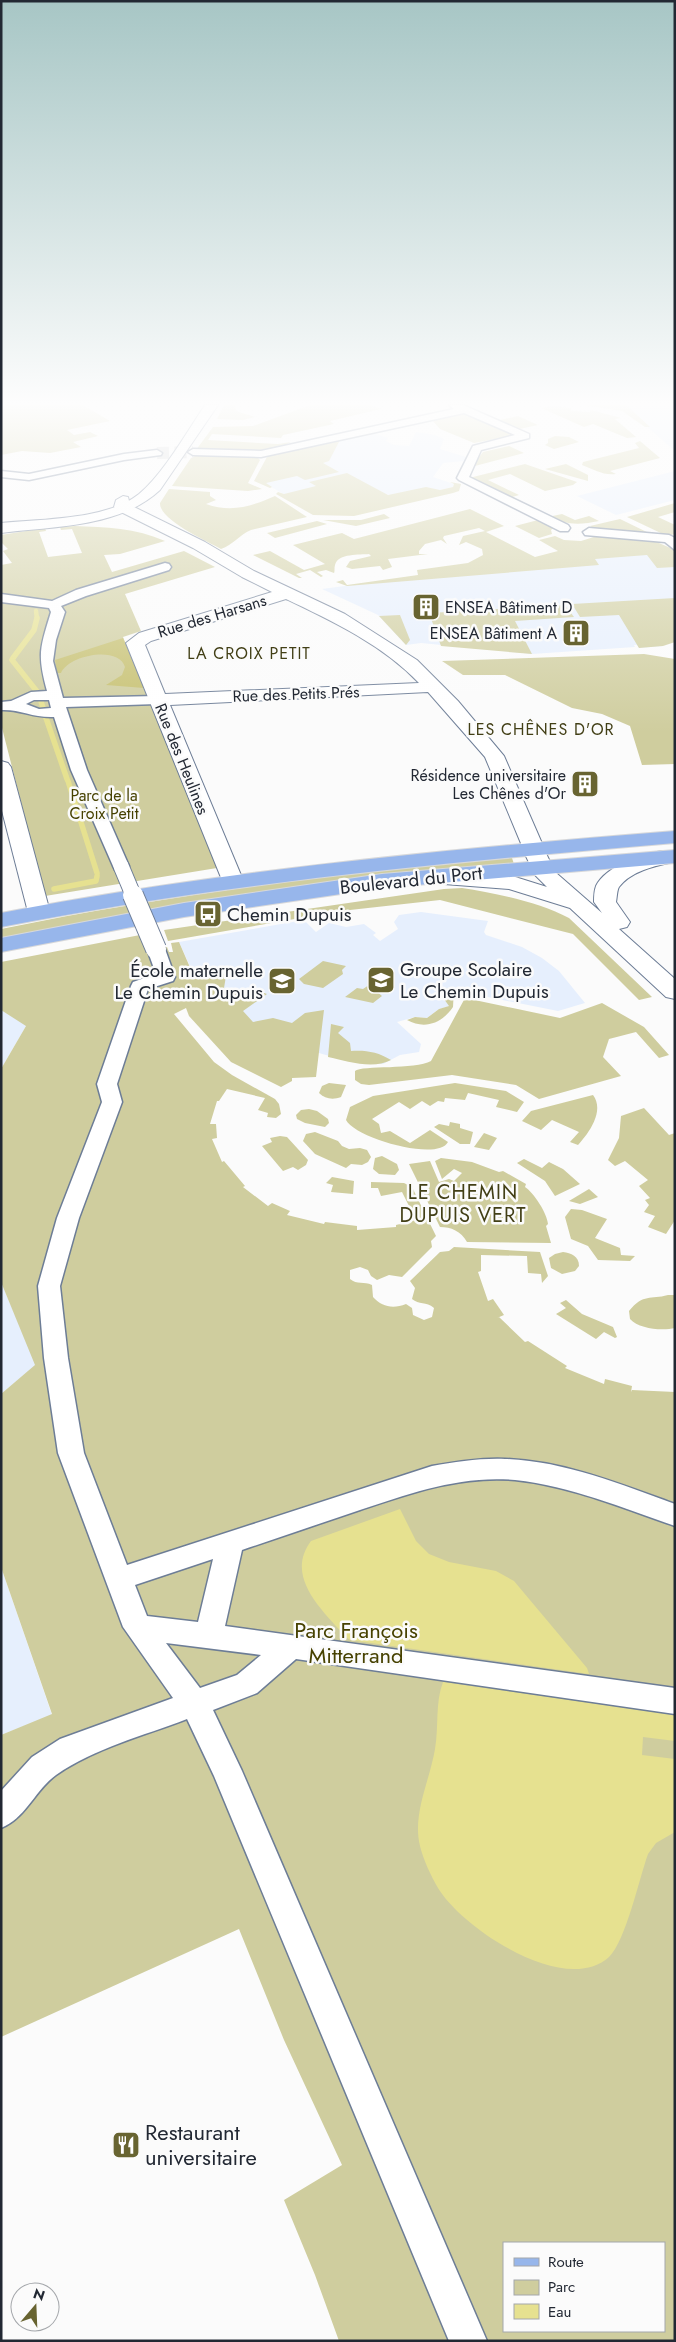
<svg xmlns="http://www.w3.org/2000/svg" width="676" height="2342" font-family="Jost,sans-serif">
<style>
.built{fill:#e6effd}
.green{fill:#cfcd9e;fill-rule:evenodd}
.forest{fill:#c6c070}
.water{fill:#e6e190}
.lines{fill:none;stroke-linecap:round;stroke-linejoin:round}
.stream-far1{stroke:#e6e190;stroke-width:4.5}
.stream{stroke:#e6e190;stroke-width:5.5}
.pedestrian-tunnel{stroke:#d0d1d3;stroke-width:12;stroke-dasharray:12 5.5;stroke-linecap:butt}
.pedestrian-casing{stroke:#6d7d96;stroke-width:3}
.minor-casing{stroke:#6d7d96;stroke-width:2}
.tertiary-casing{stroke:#6d7d96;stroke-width:2}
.primary-casing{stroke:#d7d8da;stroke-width:2}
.pedestrian{fill:#fff;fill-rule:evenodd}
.minor{fill:#fff;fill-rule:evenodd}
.tertiary{fill:#fff;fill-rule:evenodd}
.primary{fill:#97b6eb;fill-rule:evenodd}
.pedestrian-bridge-far1-casing{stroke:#6d7d96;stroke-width:17;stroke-linecap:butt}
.pedestrian-bridge-casing{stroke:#6d7d96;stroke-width:22;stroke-linecap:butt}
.pedestrian-bridge-far1{stroke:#fff;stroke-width:15}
.pedestrian-bridge{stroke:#fff;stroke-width:20}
.labels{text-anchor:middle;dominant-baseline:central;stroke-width:5;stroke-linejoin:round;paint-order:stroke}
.far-poi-label{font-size:16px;fill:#222833;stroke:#fbfbfb;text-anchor:end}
.far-street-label{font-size:16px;fill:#222833;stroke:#fbfbfb}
.far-neighbourhood-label{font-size:16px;letter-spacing:1px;fill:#423f16;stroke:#fbfbfb}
.far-park-label{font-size:16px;fill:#464100;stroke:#fbfbfb}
.street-label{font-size:19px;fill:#222833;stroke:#fbfbfb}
.poi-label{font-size:19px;fill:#222833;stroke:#fbfbfb;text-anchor:start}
.neighbourhood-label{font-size:20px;letter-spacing:1px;fill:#423f16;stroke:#fbfbfb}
.near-park-label{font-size:22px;fill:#464100;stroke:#fbfbfb}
.near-poi-label{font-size:22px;fill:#222833;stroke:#fbfbfb;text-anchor:start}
</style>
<rect width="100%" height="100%" fill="#fbfbfb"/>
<g class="built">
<path d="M 622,405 L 675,405 L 675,451 Z"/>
<path d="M 367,431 L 388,438 L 386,441 L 394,445 L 409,446 L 416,432 L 435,435 L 444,439 L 440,449 L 466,457 L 464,461 L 443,463 L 433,477 L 454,484 L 453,487 L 440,490 L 426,488 L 394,495 L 315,489 L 287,496 L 259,480 L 275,454 Z"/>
<path d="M 675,471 L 675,500 L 616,515 L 577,496 Z"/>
<path d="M 675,550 L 675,625 L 650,627 L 663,646 L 639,648 L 637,645 L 634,645 L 635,647 L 532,654 L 421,643 L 406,645 L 378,615 L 322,589 L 571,556 Z"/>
<path d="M 421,912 L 488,921 L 484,932 L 486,935 L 522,947 L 542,958 L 559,971 L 585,1003 L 558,1011 L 468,993 L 464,988 L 444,989 L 444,999 L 450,1006 L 439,1009 L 427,1018 L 415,1017 L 397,1022 L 421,1044 L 419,1052 L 400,1055 L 383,1064 L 346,1061 L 292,1045 L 207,1004 L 179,942 L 304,920 L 316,932 L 329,923 L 346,927 L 364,924 L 376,933 L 373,935 L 380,941 L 398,929 L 394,922 L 399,915 Z"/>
<path d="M 1,981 L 37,1007 L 1,1069 Z"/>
<path d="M 1,1282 L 36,1365 L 1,1394 Z"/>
<path d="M 1,1567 L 52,1715 L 1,1735 Z"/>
</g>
<g class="green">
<path d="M 1,405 L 83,405 L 110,421 L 67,430 L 74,435 L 90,432 L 98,436 L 73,442 L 81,447 L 50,453 L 22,451 L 1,455 Z"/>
<path d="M 224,405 L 235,405 L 236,411 L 255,417 L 243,420 L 217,419 Z"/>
<path d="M 310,405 L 372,405 L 381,409 L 330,421 L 334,424 L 283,435 L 281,438 L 212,434 L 208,440 L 278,444 L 291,442 L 283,446 L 254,452 L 196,450 L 213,427 L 253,426 Z"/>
<path d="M 584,405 L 626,405 L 650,427 L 645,427 L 622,411 Z"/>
<path d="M 553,406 L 571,408 L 571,411 L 590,412 L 591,410 L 621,418 L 615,419 L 636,437 L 627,438 L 593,424 L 584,427 L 541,408 Z"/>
<path d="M 463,411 L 517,435 L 474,443 L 440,429 L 432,420 Z"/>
<path d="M 518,416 L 538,425 L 515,430 L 495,421 Z"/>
<path d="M 555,436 L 569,437 L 579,442 L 554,449 L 545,445 L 548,443 L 548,439 Z"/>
<path d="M 336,438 L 340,440 L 329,461 L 323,463 L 339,472 L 305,480 L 297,476 L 266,483 L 272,487 L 270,488 L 254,481 L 268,455 Z"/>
<path d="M 640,441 L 660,458 L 610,471 L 616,474 C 604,476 593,469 582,465 L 583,462 L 639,448 L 635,443 Z"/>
<path d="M 509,446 L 524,453 L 471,467 L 483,452 Z"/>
<path d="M 200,454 L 258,458 L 260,460 L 248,483 L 262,489 L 248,491 L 172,486 L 191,458 Z"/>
<path d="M 525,464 L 577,482 L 573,485 L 545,491 L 510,474 L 488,480 L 519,495 L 509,498 L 469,478 Z"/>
<path d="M 566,464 L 588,475 L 588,481 L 545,469 Z"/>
<path d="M 347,473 L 388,495 L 426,487 L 440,490 L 453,487 L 454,484 L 450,482 L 461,484 L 459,491 L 453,493 L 354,516 L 313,515 L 276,494 L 278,492 L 284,494 L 316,486 L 309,482 Z"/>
<path d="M 169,489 L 210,492 L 210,496 L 216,500 L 206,504 C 232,513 252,506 275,496 L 307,517 L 251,530 C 239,535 233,545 221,549 C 207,541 159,520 160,503 Z"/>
<path d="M 675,503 L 675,512 L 658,517 L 675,525 L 675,534 L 667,536 L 627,517 Z"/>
<path d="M 470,509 L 504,526 L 486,532 L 535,557 L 558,551 L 539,540 L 555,536 L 564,540 L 581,541 L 597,536 L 664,541 L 659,543 L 675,550 L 675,567 L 657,568 L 647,555 L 595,559 L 599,565 L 347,586 L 336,582 L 343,580 L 347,585 L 418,575 L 417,570 L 468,563 L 483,555 L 482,549 L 466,542 L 459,545 L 463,536 L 485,531 L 479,528 L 444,536 L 443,538 L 447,544 L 441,540 L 425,544 L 419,551 L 419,554 L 428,554 L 388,559 L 392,567 L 383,570 L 380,566 L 352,569 L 346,567 L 350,561 L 371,556 L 369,554 C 360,555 338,553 335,565 C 334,568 335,571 334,573 L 326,570 L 317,572 L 323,576 L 321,577 L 310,570 L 296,574 L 302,578 L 299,578 L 253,555 L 270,551 L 304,570 L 325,564 L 293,545 L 342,533 L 354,539 Z"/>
<path d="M 384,514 L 390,518 L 356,526 L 323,520 L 361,520 Z"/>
<path d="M 562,514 L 575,520 L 589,516 L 599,521 C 581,525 565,525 548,517 Z"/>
<path d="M 542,519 L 556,526 L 551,530 L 552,534 L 539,538 L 515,526 Z"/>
<path d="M 620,519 L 657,537 L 595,529 L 590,526 Z"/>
<path d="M 317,521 L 327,524 L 275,538 L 267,533 Z"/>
<path d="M 75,526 C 105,527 136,528 165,541 L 120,554 L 104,555 L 112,572 L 184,551 L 215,567 L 125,594 L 141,631 L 123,637 L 217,868 L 45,896 L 1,724 L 1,565 L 12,563 L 3,551 L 8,549 L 1,542 L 1,535 L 45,528 L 46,531 L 39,532 L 48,557 L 82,553 L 72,529 L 61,530 L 60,527 Z"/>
<path d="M 675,598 L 675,642 L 663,646 L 639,648 L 619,615 L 580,617 L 572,604 Z"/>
<path d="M 565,605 L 574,617 L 515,621 L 532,654 L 441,646 L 429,613 Z"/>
<path d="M 400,615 L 410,640 L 406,645 L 379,616 Z"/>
<path d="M 644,654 L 675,659 L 675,764 L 642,765 L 630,726 L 602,714 L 572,708 L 505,675 L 463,675 L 442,661 Z"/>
<path d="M 511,855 L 514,864 L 197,902 L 1,938 L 1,929 C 170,894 340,874 511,855 Z"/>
<path d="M 462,888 C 495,893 539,902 569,918 L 652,997 L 639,1000 L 573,934 L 440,900 L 341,911 L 168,941 L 164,930 L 444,889 Z"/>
<path d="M 140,935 L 146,951 L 167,947 L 169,952 L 173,952 L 171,943 L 179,942 L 192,972 L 216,967 L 226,976 L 224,988 L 243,992 L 247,990 L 255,993 L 259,991 L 267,994 L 243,1011 L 253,1022 L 273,1018 L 292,1023 L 305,1013 L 324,1010 L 316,1077 L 292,1078 L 292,1081 L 281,1087 L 231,1062 L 189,1016 L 186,1008 L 174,1014 L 214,1062 L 232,1075 L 275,1099 L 279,1104 L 281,1114 L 276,1118 L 267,1117 L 268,1113 L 258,1110 L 265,1098 L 227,1089 L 219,1101 L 217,1101 L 210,1124 L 216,1124 L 217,1138 L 212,1139 L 222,1162 L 224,1161 L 245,1186 L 243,1187 L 268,1206 L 272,1203 L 290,1211 L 287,1215 L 324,1224 L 325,1222 L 357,1226 L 357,1230 L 396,1227 L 396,1225 L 416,1220 L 402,1192 L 381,1196 L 378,1188 L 371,1188 L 371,1182 L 404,1183 L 412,1187 L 436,1236 L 431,1241 L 432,1247 L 402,1277 L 389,1275 L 377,1280 L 371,1276 L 368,1270 L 360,1267 L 350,1270 L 350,1279 C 357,1285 364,1281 372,1285 L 373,1297 C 382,1307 393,1309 406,1304 L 412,1308 L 413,1315 L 424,1320 L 432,1317 L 434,1308 C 426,1301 419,1305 412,1299 L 415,1288 L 410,1281 L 440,1252 L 449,1251 L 454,1247 L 540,1252 L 548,1276 L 542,1283 L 541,1274 L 528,1273 L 527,1256 L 481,1255 L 481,1271 L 478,1272 L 488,1301 L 493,1299 L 504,1315 L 497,1318 L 499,1317 L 525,1342 L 528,1341 L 567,1366 L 565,1368 L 604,1384 L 605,1379 L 632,1386 L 631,1392 L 632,1390 L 675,1392 L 675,2341 L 339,2341 L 315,2275 L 284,2200 L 342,2165 L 284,2040 L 239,1929 L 1,2037 L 1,1735 L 52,1714 L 1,1567 L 1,1394 L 35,1365 L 1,1282 L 1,1069 L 26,1026 L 1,1010 L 1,962 ZM 505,2243 L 665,2243 L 665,2331 L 505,2331 Z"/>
<path d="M 323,961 L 346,966 L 342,970 L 343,974 L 323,988 L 304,984 L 299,979 Z"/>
<path d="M 369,985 L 382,996 L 373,1003 L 345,997 L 357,988 L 363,989 Z"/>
<path d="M 454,988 L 453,1007 C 442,1023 425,1030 407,1020 L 415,1017 L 427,1018 L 439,1009 L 449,1006 L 444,999 L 444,989 Z"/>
<path d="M 465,998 L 560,1018 L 602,1003 L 644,1027 L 669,1055 L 659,1058 L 636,1032 L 609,1039 L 603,1057 L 621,1076 L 539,1099 L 516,1085 L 452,1075 L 369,1085 L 361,1084 L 355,1080 L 355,1071 C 362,1065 415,1070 431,1061 Z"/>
<path d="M 331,1024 L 344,1027 L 338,1033 L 350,1043 L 351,1051 C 366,1050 378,1052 391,1060 C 373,1070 346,1061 328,1057 Z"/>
<path d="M 329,1083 L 346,1085 L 341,1097 C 333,1100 325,1099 319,1093 L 322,1086 Z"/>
<path d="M 455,1083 L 506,1091 L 524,1102 L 517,1112 L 496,1107 L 499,1100 L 468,1093 L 465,1100 L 445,1098 L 444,1102 L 438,1101 L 430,1106 L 422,1101 L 410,1109 L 399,1102 L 372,1119 L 379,1124 L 381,1133 L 390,1131 L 410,1143 L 430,1130 L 448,1142 C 438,1162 355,1138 346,1120 L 350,1107 L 373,1096 Z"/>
<path d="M 593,1095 C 605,1111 589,1133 578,1145 L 570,1142 L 579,1132 L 552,1120 L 541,1130 L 522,1121 L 531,1111 Z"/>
<path d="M 644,1108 L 669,1135 L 675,1133 L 675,1220 L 666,1234 L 648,1227 L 655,1216 L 644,1212 L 649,1205 L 645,1200 L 650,1198 L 639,1186 L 648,1180 L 625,1161 L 615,1166 L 608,1160 L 619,1138 L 621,1116 Z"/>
<path d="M 309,1109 L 317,1111 L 328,1119 L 329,1123 L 325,1127 L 305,1123 L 297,1119 L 296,1115 L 301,1110 Z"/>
<path d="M 450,1122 L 460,1124 L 460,1128 L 473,1132 L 470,1144 L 460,1144 L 434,1127 L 439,1124 L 449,1126 Z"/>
<path d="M 315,1132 L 338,1141 L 342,1146 L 349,1149 L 360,1148 L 367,1150 L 371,1157 L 368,1162 L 362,1165 L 351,1164 L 346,1168 L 315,1154 L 303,1141 L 306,1134 Z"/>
<path d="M 484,1133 L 497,1138 L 489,1150 L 474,1147 Z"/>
<path d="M 280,1136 L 287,1137 L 308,1160 L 306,1165 L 298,1170 L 293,1167 L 283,1171 L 262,1146 L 272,1142 L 270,1138 Z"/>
<path d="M 382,1156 L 397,1164 L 399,1170 L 395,1175 L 379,1174 L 373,1169 L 375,1158 Z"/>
<path d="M 441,1158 L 472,1162 L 499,1172 L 503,1171 L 526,1184 L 525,1187 C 534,1193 547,1213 548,1224 L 546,1226 L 551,1243 L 467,1242 C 461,1231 451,1227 440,1227 L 409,1164 L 430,1161 L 439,1182 L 449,1179 L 454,1181 L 462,1173 L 454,1169 L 442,1179 L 435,1161 Z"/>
<path d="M 524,1159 L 542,1168 L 549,1162 L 563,1169 L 580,1184 L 555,1196 L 545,1181 L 517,1163 Z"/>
<path d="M 332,1177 L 354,1181 L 353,1194 L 331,1192 L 333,1185 L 326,1183 Z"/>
<path d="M 589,1189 L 598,1197 L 580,1204 L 569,1201 Z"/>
<path d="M 571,1209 L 582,1210 L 607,1219 L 595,1238 L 620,1248 L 621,1255 L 635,1256 L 630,1261 L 598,1260 L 588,1246 L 571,1239 L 565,1217 Z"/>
<path d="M 563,1252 C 571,1253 579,1256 579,1266 L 575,1271 L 562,1274 L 551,1268 L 549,1258 L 555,1254 Z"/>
<path d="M 668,1295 L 675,1295 L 675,1328 C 662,1331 639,1329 630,1319 L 629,1311 C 644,1293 650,1300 668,1295 Z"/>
<path d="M 566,1300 L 582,1314 L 613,1327 L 617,1337 L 615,1338 L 604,1332 L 596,1339 L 556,1314 L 566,1308 L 560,1303 Z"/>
</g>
<path class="forest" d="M 123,638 L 144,688 L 106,685 L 122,675 L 125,667 C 119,645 68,655 61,673 L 57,673 L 55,660 Z"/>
<g class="water">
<path d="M 400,1509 L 416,1541 L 429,1554 L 449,1562 L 496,1571 L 514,1581 L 587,1668 L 589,1674 L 350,1640 L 346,1637 C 323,1611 284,1577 311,1541 Z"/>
<path d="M 443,1682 L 675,1715 L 675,1741 L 643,1737 L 642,1755 L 675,1759 L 675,1832 L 656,1843 L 648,1854 C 639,1879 626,1940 609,1957 C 565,1997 462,1928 438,1888 C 431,1876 423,1859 420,1846 C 412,1814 430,1780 435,1749 C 439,1726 435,1703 443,1682 Z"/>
</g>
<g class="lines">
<path class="stream-far1" d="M 36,611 L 37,619"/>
<g class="stream">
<path d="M 13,658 L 34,630 L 37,618"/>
<path d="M 12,660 L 39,694"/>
<path d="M 40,698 L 44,711"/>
<path d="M 45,715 L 67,779"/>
<path d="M 68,781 L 97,873"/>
<path d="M 54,889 L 96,881 L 97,876"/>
</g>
<path class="pedestrian-tunnel" d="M 157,453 L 193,452"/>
<defs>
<g id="pedestrian">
<path d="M 449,405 L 463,405 L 529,434 L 529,438 L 481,450 L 469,477 L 568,525 L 570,528 L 568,531 L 560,531 L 459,480 L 457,478 L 473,446 L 515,435 L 464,413 L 261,457 L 193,455 L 188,452 L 193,449 L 261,451 L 454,409 Z"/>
<path d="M 157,450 L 162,453 L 161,455 L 124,460 L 29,480 L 1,477 L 1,471 L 29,474 L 124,454 Z"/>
<path d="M 589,528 L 669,535 L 675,538 L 675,550 L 665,542 L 585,535 L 583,532 Z"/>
<path d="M 165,563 L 169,564 L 171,567 L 169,570 L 86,596 L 61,606 L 65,612 L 56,640 L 53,661 L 63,698 L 157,696 L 164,700 L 157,704 L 66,707 L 87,770 L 129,866 L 127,870 L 115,870 L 113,866 L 71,770 L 54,717 C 33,718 20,709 1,710 L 1,702 L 11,701 L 31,692 L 47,691 C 37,654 40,648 51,612 L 49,608 L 1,602 L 1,594 L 52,601 L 76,590 ZM 34,700 L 49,700 L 51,708 L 39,709 L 26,704 Z"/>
<path d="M 156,944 L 162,945 L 165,949 L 175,977 L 173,981 L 148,989 L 117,1084 L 122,1102 L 79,1218 L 60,1286 L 68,1358 L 84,1453 L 127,1565 L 432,1466 C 456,1462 480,1458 505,1459 C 563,1461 620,1484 675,1504 L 675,1526 C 622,1508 571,1486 515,1480 C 461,1475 411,1493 360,1510 C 321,1523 281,1537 242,1550 L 225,1626 L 675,1688 L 675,1714 L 296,1659 L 257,1693 L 213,1710 L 242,1771 L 487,2341 L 449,2341 L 214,1776 L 187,1719 C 143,1736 95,1748 56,1775 C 35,1790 26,1818 1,1828 L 1,1791 L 32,1757 L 60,1739 L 173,1698 L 123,1627 L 58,1453 L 44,1358 L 38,1286 L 57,1218 L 102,1102 L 97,1084 L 131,986 L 133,982 L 156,974 L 147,949 L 150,945 ZM 213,1559 L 198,1622 L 147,1616 L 135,1585 ZM 166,1643 L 261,1655 L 237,1675 L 200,1688 Z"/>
</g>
<g id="minor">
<path d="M 123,496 L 128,497 L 130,505 L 205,542 L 254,571 L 345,614 L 417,660 L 458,701 L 504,756 L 544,848 L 541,853 L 533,854 L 525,853 L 485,757 L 428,692 L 170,705 L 243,880 L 240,885 L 232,887 L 224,885 L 126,643 L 139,633 L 272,592 L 242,577 L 193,548 L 117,510 L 114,507 L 116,500 ZM 286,599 C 332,621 383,645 419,683 L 165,694 L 145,645 L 151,641 Z"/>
<path d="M 1,761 L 8,763 L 11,767 L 50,912 L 47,917 L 39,919 L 31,917 L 28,912 L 1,807 Z"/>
</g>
<g id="tertiary">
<path d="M 205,405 L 218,405 L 160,490 C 119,528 54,526 1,533 L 1,523 C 41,519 107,520 139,494 C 163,474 187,432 205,405 Z"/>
<path d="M 533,842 L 541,843 L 555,872 L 602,913 L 594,902 C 594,897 594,891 596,886 C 605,866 653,847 673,852 L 675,855 L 673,862 C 655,866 631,871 619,887 C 617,890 617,897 616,902 L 630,922 L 627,927 L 619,929 L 675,979 L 675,999 L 666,997 L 570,908 L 509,889 L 444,884 L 436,882 L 433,877 L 436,872 L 444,870 L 512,876 L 547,887 L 535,875 L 522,848 L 525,843 Z"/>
</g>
<g id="primary">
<path d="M 675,831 L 675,843 C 449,862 224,883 1,927 L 1,913 C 224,870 449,849 675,831 Z"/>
<path d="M 675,850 L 675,863 L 382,888 L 184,917 L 1,952 L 1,938 L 184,903 L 382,874 Z"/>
</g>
</defs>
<use href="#pedestrian" class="pedestrian-casing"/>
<use href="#minor" class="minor-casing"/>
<use href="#tertiary" class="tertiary-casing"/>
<use href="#primary" class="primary-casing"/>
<use href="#pedestrian" class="pedestrian"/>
<use href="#minor" class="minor"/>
<use href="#tertiary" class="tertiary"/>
<use href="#primary" class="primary"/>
<defs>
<path id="pedestrian-bridge-far1" d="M 121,866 L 134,897"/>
<path id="pedestrian-bridge" d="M 133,895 L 156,949"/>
</defs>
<use href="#pedestrian-bridge-far1" class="pedestrian-bridge-far1-casing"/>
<use href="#pedestrian-bridge" class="pedestrian-bridge-casing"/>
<use href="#pedestrian-bridge-far1" class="pedestrian-bridge-far1"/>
<use href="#pedestrian-bridge" class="pedestrian-bridge"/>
</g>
<linearGradient id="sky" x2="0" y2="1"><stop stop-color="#a7c6c5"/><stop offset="0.55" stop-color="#fdfdfd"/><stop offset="1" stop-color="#fdfdfd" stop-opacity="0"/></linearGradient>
<rect width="676" height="733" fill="url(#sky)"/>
<defs>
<symbol id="building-square" viewBox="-11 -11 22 22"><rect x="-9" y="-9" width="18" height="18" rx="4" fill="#686431" stroke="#fbfbfb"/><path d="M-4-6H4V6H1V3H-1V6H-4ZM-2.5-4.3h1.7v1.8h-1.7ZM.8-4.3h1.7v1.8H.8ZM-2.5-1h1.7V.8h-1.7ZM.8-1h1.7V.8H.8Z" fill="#fff"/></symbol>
<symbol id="bus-square" viewBox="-11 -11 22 22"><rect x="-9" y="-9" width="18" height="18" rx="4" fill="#686431" stroke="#fbfbfb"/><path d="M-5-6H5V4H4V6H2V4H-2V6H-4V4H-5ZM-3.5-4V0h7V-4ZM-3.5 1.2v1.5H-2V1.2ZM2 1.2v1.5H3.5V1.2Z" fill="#fff"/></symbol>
<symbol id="school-square" viewBox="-11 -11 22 22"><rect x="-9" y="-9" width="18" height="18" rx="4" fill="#686431" stroke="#fbfbfb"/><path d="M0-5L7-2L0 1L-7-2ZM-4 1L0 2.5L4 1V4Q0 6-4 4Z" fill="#fff"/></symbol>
<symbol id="restaurant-square" viewBox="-11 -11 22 22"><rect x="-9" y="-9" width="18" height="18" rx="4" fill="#686431" stroke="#fbfbfb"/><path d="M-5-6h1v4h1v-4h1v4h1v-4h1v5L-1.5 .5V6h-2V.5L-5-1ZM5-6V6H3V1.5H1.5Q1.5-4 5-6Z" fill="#fff"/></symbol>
</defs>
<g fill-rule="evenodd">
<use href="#building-square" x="410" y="591" width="32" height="32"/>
<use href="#building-square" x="560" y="617" width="32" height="32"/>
<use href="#building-square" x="569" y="768" width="32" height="32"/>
<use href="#bus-square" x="192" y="898" width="32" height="32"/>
<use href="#school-square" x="365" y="964" width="32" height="32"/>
<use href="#school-square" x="266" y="965" width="32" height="32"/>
<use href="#restaurant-square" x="110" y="2129" width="32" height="32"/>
</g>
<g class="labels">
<g class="far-poi-label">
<text x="445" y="607" text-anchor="start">ENSEA Bâtiment D</text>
<text x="557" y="633">ENSEA Bâtiment A</text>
<text x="566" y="775">Résidence universitaire<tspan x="566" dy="18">Les Chênes d'Or</tspan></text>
</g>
<g class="far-street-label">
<text transform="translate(212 616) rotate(-17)">Rue des Harsans</text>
<text transform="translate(296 694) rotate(-2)">Rue des Petits Prés</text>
<text transform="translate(182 759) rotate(68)">Rue des Heulines</text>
</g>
<g class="far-neighbourhood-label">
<text x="249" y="653">LA CROIX PETIT</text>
<text x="541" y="729">LES CHÊNES D'OR</text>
</g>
<g class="far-park-label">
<text x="104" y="795">Parc de la<tspan x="104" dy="18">Croix Petit</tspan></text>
</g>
<g class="street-label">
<text transform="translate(411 880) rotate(-6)">Boulevard du Port</text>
</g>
<g class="poi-label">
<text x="227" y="914">Chemin Dupuis</text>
<text x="400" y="969">Groupe Scolaire<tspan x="400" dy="22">Le Chemin Dupuis</tspan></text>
<text x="263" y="970" text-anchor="end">École maternelle<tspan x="263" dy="22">Le Chemin Dupuis</tspan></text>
</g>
<g class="neighbourhood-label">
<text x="463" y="1192">LE CHEMIN<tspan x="463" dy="23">DUPUIS VERT</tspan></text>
</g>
<g class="near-park-label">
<text x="356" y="1630">Parc François<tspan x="356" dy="25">Mitterrand</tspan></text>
</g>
<g class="near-poi-label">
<text x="145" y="2132">Restaurant<tspan x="145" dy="25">universitaire</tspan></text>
</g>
</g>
<rect width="676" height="2342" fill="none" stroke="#222833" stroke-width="5"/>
<rect x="503" y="2242" width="162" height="90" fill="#fbfbfb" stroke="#a4a7ab"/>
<rect x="514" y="2258" width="25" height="8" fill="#97b6eb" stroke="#a4a7ab"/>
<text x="548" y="2267" font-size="15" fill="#222833">Route</text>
<rect x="514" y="2280" width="25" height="15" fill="#cfcd9e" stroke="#a4a7ab"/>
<text x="548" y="2292" font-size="15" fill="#222833">Parc</text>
<rect x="514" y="2304" width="25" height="15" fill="#e6e190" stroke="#a4a7ab"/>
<text x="548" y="2317" font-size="15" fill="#222833">Eau</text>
<g transform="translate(35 2307) rotate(19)"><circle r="24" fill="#fbfbfb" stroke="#a4a7ab"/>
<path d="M0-4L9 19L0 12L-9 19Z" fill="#686431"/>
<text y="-8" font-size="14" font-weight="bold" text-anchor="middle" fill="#222833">N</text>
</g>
</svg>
